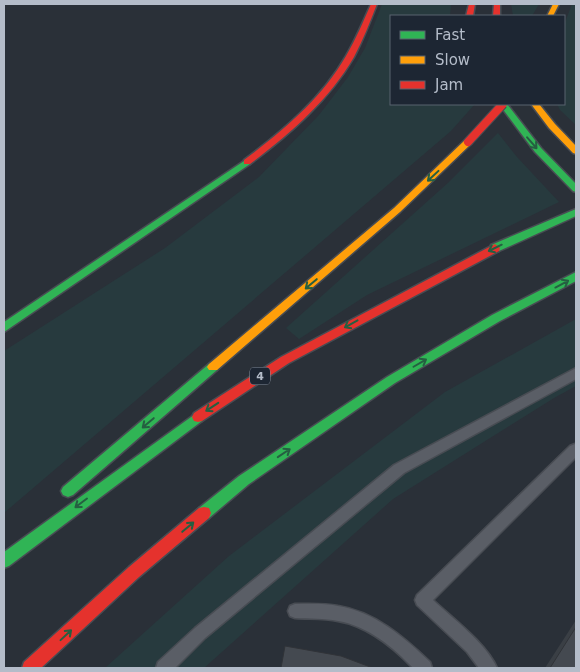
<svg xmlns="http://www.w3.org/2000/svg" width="580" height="672" font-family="'DejaVu Sans',sans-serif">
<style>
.green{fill:#273a3e}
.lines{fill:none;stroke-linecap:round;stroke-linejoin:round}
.lane-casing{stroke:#484c53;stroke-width:3}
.fast-casing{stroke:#484c53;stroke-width:3}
.slow-casing{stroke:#484c53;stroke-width:3}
.jam-casing{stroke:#484c53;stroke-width:3}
.lane{fill:#5a5e66;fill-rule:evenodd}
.fast{fill:#30b455;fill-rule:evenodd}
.slow{fill:#ff9f0a;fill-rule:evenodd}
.jam{fill:#e5322d;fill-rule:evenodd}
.jam-bridge-casing{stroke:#474c53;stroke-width:10;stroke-linecap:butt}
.jam-bridge{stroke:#e5322d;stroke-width:8}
.wall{fill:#3a3f45}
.building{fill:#444950;stroke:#303338}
.oneway{stroke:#255f41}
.labels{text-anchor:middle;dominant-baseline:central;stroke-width:4;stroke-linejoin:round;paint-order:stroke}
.shield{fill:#1d2633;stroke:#878f9c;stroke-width:1}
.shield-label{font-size:11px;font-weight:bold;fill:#b4bcc9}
</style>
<rect width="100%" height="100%" fill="#2a3038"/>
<g class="green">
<path d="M 382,4 L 451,4 L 450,16 L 391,16 L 391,104 L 475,104 L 451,131 L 4,513 L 4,351 L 165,248 L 259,177 L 319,115 L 348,77 L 365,48 Z"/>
<path d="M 511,4 L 539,4 L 532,16 L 513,16 Z"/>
<path d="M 572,4 L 576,4 L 576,125 L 560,110 L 557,104 L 564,104 L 564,25 Z"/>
<path d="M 498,133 L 517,157 L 559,202 L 367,295 L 299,339 L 286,328 L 449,182 Z"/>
<path d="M 576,319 L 576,386 L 554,398 L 393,499 L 204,668 L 105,668 L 229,556 L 445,392 Z"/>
</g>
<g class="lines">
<defs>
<g id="lane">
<path d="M 576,368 L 576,379 L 404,473 L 205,638 L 175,668 L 156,668 L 158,662 L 195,628 L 394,465 Z"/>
<path d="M 575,444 L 576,457 L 433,600 C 452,618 486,643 497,668 L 479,668 L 467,652 L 417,605 L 415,600 L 417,595 L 570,446 Z"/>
<path d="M 295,604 C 309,604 324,603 338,606 C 375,612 404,637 430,662 L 432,668 L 413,668 C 393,647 368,626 338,621 C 324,618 309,619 295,618 L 290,616 L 288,611 L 290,606 Z"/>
</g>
<g id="fast">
<path d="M 499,104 L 507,104 L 541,148 L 576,184 L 576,192 L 573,191 L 535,152 Z"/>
<path d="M 247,159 L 251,162 L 250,164 L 4,332 L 4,322 Z"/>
<path d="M 576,209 L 576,216 L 499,251 L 491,251 L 490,248 L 491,245 Z"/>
<path d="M 576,272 L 576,281 L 500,321 L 395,383 L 249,484 L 209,518 L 204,519 L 199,518 L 197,513 L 199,508 L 239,476 L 387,377 L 492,315 Z"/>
<path d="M 213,362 L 217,364 L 219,367 L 217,370 L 73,495 L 68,497 L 63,495 L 61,491 L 63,487 L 209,364 Z"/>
<path d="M 198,412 L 202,413 L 204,417 L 202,421 L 9,566 L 4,568 L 4,552 Z"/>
</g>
<g id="slow">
<path d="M 553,4 L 559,4 L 553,16 L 547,16 Z"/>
<path d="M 531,104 L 539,104 L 555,124 L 576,146 L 576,154 L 573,153 L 549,128 Z"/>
<path d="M 468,139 L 471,140 L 471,144 L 400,212 L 217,370 L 209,370 L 207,367 L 209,364 L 394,208 L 465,140 Z"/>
</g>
<g id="jam">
<path d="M 371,4 L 377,4 C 370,22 363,40 354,57 C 329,100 290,134 250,164 L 244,164 L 244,160 C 283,131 322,98 346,56 C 356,39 363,22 371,4 Z"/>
<path d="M 469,4 L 475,4 L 473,16 L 466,16 Z"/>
<path d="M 494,4 L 500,4 L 500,16 L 493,16 Z"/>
<path d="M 495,244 L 500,248 L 499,251 L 289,363 L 202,421 L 198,422 L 194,421 L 192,417 L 194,413 L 281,357 Z"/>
<path d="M 204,507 L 209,508 L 211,513 L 209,518 L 139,577 L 41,668 L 22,668 L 24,662 L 129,567 L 199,508 Z"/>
</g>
</defs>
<use href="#lane" class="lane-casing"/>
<use href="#fast" class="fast-casing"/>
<use href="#slow" class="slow-casing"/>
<use href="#jam" class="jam-casing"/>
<use href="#lane" class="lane"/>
<use href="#fast" class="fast"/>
<use href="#slow" class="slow"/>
<use href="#jam" class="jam"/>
<defs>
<path id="jam-bridge" d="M 468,142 L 503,104"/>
</defs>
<use href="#jam-bridge" class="jam-bridge-casing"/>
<use href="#jam-bridge" class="jam-bridge"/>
</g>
<path class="wall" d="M 576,620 L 576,668 L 545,668 Z"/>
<g class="building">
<path d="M 576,627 L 576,668 L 550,668 Z"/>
<path d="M 285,646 L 341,656 L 373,668 L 281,668 Z"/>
</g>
<defs><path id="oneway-shaft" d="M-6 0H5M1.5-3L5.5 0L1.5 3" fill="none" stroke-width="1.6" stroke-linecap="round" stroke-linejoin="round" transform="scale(1.25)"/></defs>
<g class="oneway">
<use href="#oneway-shaft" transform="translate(532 143) rotate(49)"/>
<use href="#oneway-shaft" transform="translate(433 176) rotate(137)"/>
<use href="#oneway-shaft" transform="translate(495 248) rotate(154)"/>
<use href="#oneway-shaft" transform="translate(311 284) rotate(140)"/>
<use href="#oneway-shaft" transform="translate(562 284) rotate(-28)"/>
<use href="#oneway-shaft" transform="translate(351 324) rotate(151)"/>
<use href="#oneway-shaft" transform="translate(420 363) rotate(-30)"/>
<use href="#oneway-shaft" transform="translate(212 407) rotate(147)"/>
<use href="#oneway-shaft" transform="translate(148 423) rotate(140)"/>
<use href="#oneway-shaft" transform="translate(284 453) rotate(-34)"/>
<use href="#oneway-shaft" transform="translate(81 503) rotate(143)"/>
<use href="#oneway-shaft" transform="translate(188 527) rotate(-40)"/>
<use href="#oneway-shaft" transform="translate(66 635) rotate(-43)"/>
</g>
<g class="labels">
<rect class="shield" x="250" y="367.5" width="20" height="17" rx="4"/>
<g class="shield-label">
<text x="260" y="376">4</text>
</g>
</g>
<rect width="580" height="672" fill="none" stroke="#b4bcc9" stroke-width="10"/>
<rect x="390" y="15" width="175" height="90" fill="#1d2633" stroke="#59626f"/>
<rect x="400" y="31" width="25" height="8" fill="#30b455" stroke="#59626f"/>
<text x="435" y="40" font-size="15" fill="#b4bcc9">Fast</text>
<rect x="400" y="56" width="25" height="8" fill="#ff9f0a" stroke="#59626f"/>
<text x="435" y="65" font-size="15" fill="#b4bcc9">Slow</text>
<rect x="400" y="81" width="25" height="8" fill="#e5322d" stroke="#59626f"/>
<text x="435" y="90" font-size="15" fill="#b4bcc9">Jam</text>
</svg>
